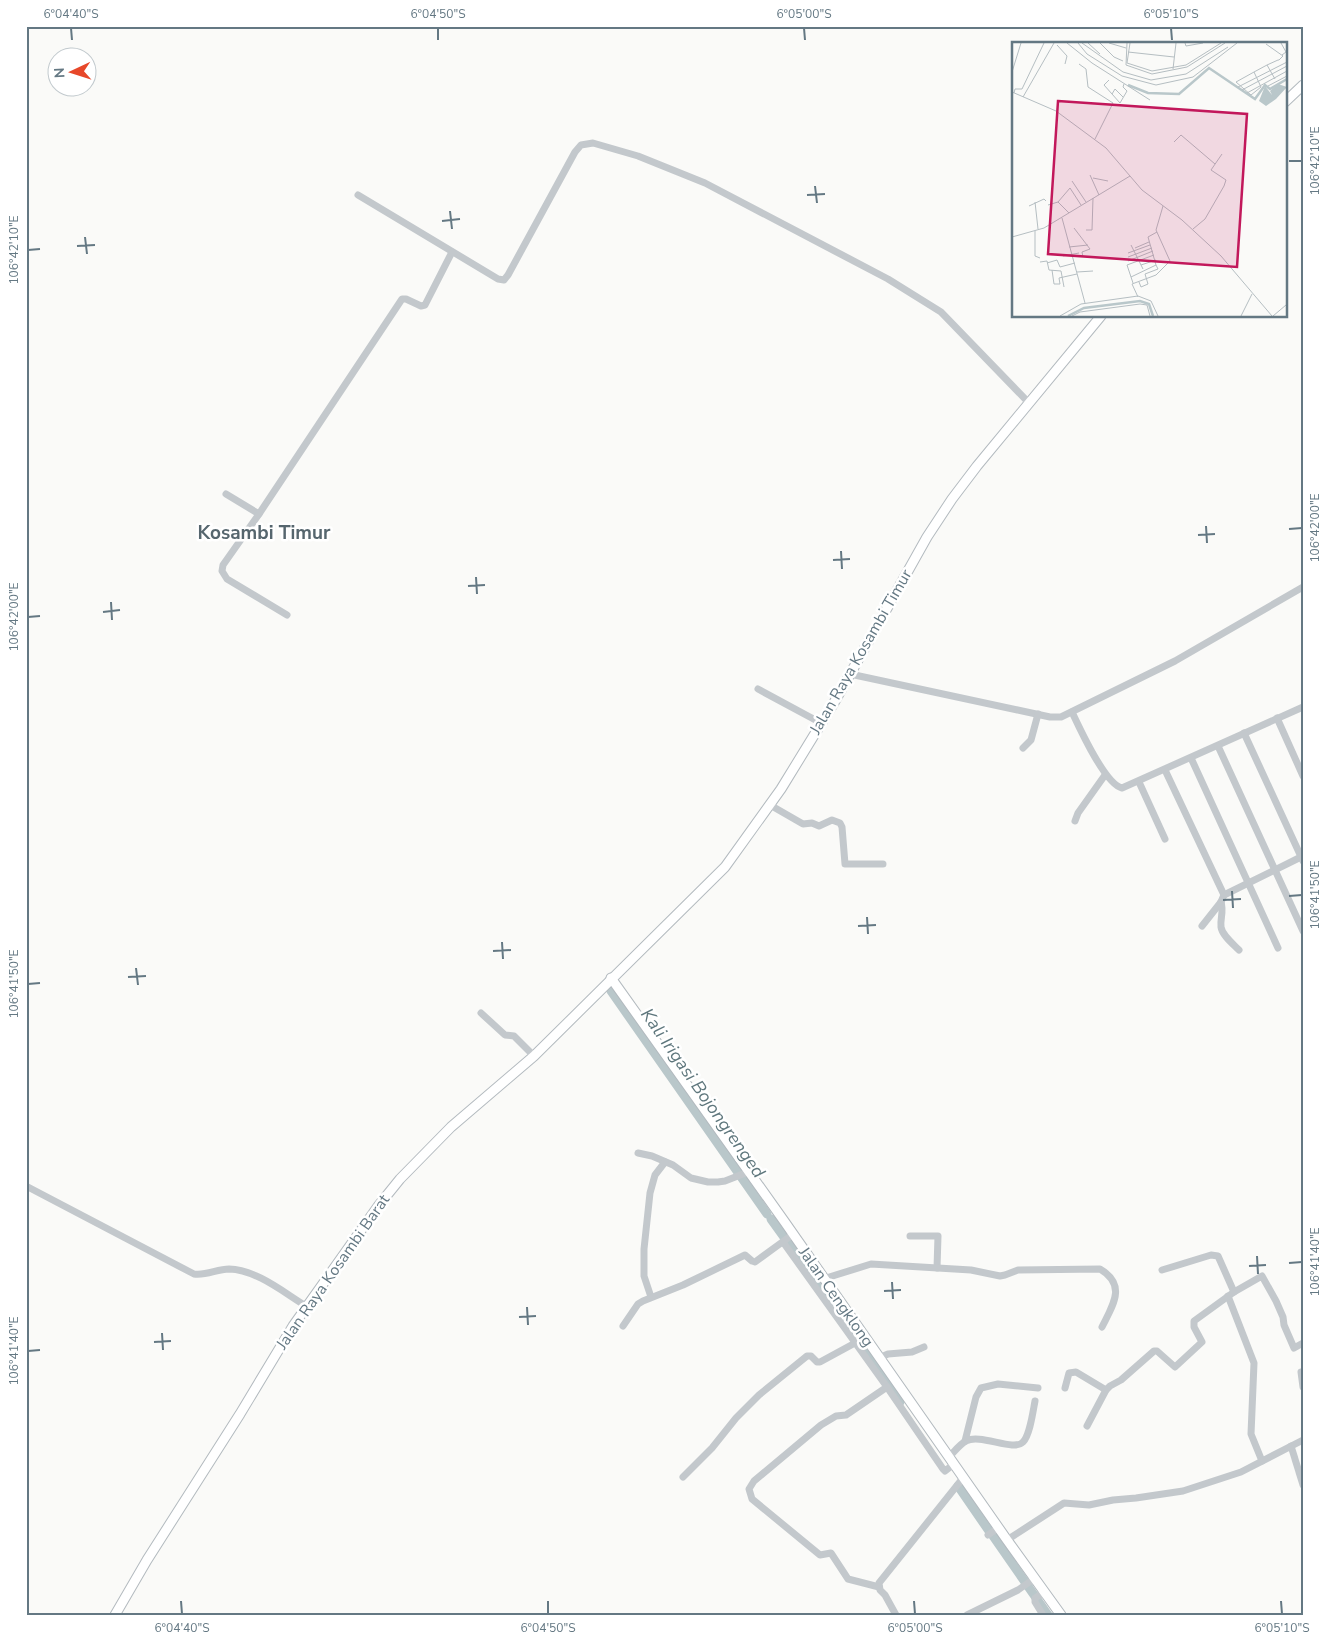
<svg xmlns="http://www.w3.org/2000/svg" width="1329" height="1641" font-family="'Nunito Sans',sans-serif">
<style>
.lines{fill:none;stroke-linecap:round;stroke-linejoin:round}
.canal{stroke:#b9c7ca;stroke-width:9}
.secondary-casing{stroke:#b3babf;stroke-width:11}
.street{stroke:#c3c8cc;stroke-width:7}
.secondary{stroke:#fff;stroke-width:9}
.ticks{fill:none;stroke:#647883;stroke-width:2}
.labels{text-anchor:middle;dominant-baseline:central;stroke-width:5;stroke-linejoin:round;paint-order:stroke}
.street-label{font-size:16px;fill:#647883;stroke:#fff}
.water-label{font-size:18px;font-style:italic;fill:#5f777d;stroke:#fff}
.quarter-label{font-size:19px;font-weight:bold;fill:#56666e;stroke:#fff}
.inset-river{fill:none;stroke:#b9c7ca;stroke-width:2.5}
.inset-road{fill:none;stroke:#b5bec2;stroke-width:1}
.view{fill:#c2185b;fill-opacity:0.15;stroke:#c2185b;stroke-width:2.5}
.inset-edge{fill:none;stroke:#647883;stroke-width:2.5}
.neatline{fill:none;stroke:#647883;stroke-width:2}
.ticks-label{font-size:12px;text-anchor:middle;fill:#647883}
</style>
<rect width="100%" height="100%" fill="#fafaf8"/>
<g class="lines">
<g class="canal">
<path d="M 611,991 L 767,1214"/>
<path d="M 771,1219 L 879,1369"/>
<path d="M 884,1374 L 900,1402"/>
<path d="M 958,1486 L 989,1531"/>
<path d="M 993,1536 L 1048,1615"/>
</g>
<defs>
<g id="secondary">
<path d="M 1285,102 L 1303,85"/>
<path d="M 611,978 L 784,1221 L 1007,1540 L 1061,1615"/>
<path d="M 115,1615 L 147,1560 L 240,1414 L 293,1326 L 379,1205 L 400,1179 L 451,1127 L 534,1056 L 725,867 L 781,789 L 835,701 L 927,537 L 952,499 L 977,466 L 1101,316"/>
</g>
</defs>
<use href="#secondary" class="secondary-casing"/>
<g class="street">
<path d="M 358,195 L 498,279 L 504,280 L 508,275 L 575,152 L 581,145 L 593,143 L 638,156 L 705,183 L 888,279 L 941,312 L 1029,403"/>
<path d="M 226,494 L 259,514"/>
<path d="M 287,615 L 227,579 L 222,571 L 223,565 L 259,514 L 402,299 L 406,299 L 421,306 L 425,305 L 452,252"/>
<path d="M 850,674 L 1050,717 L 1061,717 L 1175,661 L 1303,587"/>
<path d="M 758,689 L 821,723"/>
<path d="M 1072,712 C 1080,729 1105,784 1122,788 L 1303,707"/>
<path d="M 1277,718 L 1303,776"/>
<path d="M 1244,733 L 1303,861"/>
<path d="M 1218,746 L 1303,931"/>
<path d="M 1023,748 L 1031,740 L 1038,714"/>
<path d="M 1191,758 L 1278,948"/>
<path d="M 1165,770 L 1224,895 L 1221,902 L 1202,926"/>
<path d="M 1139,782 L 1165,839"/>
<path d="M 770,805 L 803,824 L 812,823 L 819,826 L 832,820 L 840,823 L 842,827 L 845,864 L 883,864"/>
<path d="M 1075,821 L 1078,813 L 1105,775"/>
<path d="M 1224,895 L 1303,856"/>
<path d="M 1221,902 C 1224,912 1220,918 1221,927 C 1222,935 1233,944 1239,950"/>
<path d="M 481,1013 L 505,1035 L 514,1036 L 534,1056"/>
<path d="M 638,1153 L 652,1156 L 673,1165 L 691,1178 L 708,1182 L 718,1182 L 725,1181 L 748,1172"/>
<path d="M 26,1186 L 194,1274 C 206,1276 217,1269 229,1269 C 257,1270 283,1292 306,1306"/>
<path d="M 910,1236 L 938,1236 L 937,1268"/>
<path d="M 783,1242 L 887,1387 L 943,1469 L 945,1471 L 954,1464"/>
<path d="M 1162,1270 L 1211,1255 L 1218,1256 L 1234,1292"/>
<path d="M 823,1279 L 871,1264 L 971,1270 L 1000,1276 L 1005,1275 L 1018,1270 L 1100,1269 C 1127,1285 1113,1305 1102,1327"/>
<path d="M 1228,1296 L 1254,1363 L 1251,1434 L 1262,1461"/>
<path d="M 651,1297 L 644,1276 L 644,1249 L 650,1193 L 655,1175 L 665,1162"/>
<path d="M 623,1326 L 638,1304 L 643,1301 L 683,1285 L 745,1255 L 752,1261 L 755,1262 L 792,1235"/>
<path d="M 879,1358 L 888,1354 L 912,1352 L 924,1347"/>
<path d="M 1301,1372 L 1303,1387"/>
<path d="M 1065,1388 L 1069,1373 L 1076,1372 L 1106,1390"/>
<path d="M 1087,1426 L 1106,1390 L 1110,1386 L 1121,1380 L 1154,1351 L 1157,1351 L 1175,1367 L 1202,1342 L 1194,1327 L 1194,1321 L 1234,1292 L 1262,1276 L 1276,1301 L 1283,1317 L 1284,1325 L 1294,1348 L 1303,1343"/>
<path d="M 965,1441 L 976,1397 L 981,1388 L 998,1384 L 1038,1388"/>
<path d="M 1291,1446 L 1303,1485"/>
<path d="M 949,1457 C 954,1452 960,1444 966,1441 C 980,1433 1014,1452 1023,1442 C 1030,1435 1033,1411 1035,1401"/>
<path d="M 683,1477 L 712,1448 L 736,1418 L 759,1395 L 807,1356 L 811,1356 L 817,1362 L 820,1362 L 855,1343"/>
<path d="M 988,1535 L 998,1528"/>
<path d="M 1007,1540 L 1064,1503 L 1089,1505 L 1113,1500 L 1136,1498 L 1183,1491 L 1241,1472 L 1303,1440"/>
<path d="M 879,1587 L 848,1579 L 831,1553 L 820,1555 L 752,1499 L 749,1489 L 754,1481 L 821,1425 L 836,1416 L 846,1415 L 887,1387"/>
<path d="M 896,1615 L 885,1595 L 880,1590 L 879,1583 L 963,1478"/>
<path d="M 967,1615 L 1018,1590 L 1035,1578"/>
<path d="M 1043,1615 L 1035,1602 L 1035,1598 L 1045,1592"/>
</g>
<use href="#secondary" class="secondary"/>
</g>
<path class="ticks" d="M 71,28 L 72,40M 438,28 L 438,40M 804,28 L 805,40M 1171,28 L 1172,40M 1289,161 L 1302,161M 815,186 L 817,203M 807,195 L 825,194M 450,211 L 452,229M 442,221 L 460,219M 85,237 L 87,254M 77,246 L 95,245M 28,250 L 40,249M 1206,526 L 1207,543M 1289,529 L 1302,528M 1198,535 L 1215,534M 841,551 L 842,569M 833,560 L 850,559M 476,577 L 477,594M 468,586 L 485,585M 111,602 L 112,620M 103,612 L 120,610M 28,617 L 40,616M 1232,891 L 1233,908M 1289,896 L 1302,895M 1223,900 L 1241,899M 867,917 L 868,934M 858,926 L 876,925M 502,942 L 503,959M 493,951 L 511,950M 136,968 L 138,985M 128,977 L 146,976M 28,984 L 40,983M 1257,1256 L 1258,1274M 1289,1263 L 1302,1262M 1249,1266 L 1266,1265M 892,1282 L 893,1299M 884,1291 L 901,1290M 527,1307 L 528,1325M 519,1317 L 536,1316M 162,1333 L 163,1350M 154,1342 L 171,1341M 28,1351 L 40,1350M 181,1601 L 182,1614M 548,1601 L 548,1614M 914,1601 L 915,1614M 1281,1601 L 1282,1614"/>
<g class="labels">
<g class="street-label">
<text transform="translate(861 652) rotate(-60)">Jalan Raya Kosambi Timur</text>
<text transform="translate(333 1272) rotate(-55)">Jalan Raya Kosambi Barat</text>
<text transform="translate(836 1297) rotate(55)">Jalan Cengklong</text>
</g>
<g class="water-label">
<text transform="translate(703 1093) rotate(55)">Kali Irigasi Bojongrenged</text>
</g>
<g class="quarter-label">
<text x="264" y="533">Kosambi Timur</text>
</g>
</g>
<g transform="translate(1012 42)">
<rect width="275" height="275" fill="#fafaf8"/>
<path d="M 266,42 L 275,45 L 264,57 L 254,64 L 247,59 L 253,44 L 260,53 L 258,49 Z" fill="#b9c7ca"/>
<path class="inset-river" d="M 116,43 L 136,51 L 167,52 L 197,26 L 243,57 L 253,43 L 258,47 L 275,37M 56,274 L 72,266 L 128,259 L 137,262 L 141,274"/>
<path class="inset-road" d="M 55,1 L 80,21 L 138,58M 66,1 L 75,12 L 110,34 L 144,43 L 181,35 L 225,1M 70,1 L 111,30 L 139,38 L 174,32 L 216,5M 76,1 L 88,12M 88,1 L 102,15 L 111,19M 97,1 L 114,6M 115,1 L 114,23 L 140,32 L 175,25 L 213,1M 118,1 L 115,21 L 140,29 L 174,23 L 209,1M 173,1 L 174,4 L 191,1M 269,1 L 274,10 L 270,13M 45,3 L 55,14 L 53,22M 116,10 L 162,15M 67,22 L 74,27 L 76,45 L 101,61 L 83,97M 255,23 L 263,37M 161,27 L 164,1M 0,30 L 9,1M 242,30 L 249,45 L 239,53 L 224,40 L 242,30 L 255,23 L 266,18 L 267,18 L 271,14 L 254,2M 97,38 L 92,43 L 108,61 L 115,49 L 111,45 L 112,42M 256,44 L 275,34M 226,45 L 275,20M 230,48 L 275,24M 0,50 L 44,69 L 94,106 L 130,148 L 170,178 L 209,214 L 260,274M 2,51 L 3,47 L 10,47 L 32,1M 235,51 L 275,29M 100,52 L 103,47 L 111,55M 11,55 L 42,1M 162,100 L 169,93 L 203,122M 78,133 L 87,153M 81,136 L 96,139M 60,139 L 74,160M 23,160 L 26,187M 46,160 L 58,146 L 69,163M 36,163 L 46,160 L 57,171M 17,164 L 32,157 L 34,159M 50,176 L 73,261M 62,186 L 78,207 L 70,210 L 71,215M 181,187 L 193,177 L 212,144 L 214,138 L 199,128 L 210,112M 74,188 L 80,188 L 81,156M 23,189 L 23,214 L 28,216M 0,195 L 32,186 L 118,134M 119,203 L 131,227M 57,205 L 76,203M 123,206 L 137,200M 116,211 L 138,203M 51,214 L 67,211M 116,215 L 140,206M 116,219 L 141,209M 28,220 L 35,219 L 37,228 L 49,229 L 52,245M 35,221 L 45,218 L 48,225 L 63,221M 129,223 L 144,218M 144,223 L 136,195 L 145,190M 40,228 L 42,242 L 48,242 L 47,236 L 65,232M 65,230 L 81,229M 119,235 L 144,223 L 146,227 L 133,232 L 136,242 L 129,245 L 127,240M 121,241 L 115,223 L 142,213M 126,255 L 120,242 L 144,233 L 158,219 L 144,188 L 151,164M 48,274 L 69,262 L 126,254 L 139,259 L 146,274M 60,274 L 68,270 L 128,262 L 135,263 L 138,274M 229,274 L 240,252M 261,274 L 274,263"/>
<path class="view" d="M 46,59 L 235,72 L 225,225 L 36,212 Z"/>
<rect width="275" height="275" class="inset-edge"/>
</g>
<rect width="1329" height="1641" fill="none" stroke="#ffffff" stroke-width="55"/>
<g transform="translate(72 72) rotate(266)"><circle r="24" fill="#ffffff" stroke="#c1c9cd"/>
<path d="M0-4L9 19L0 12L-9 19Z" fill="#e7482a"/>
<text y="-8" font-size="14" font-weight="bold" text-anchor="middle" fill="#647883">N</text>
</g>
<rect x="28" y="28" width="1274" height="1586" class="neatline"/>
<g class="ticks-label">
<text x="71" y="18">6°04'40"S</text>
<text x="438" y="18">6°04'50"S</text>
<text x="804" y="18">6°05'00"S</text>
<text x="1171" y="18">6°05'10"S</text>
<text transform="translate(1315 161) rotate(-90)" y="4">106°42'10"E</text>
<text transform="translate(14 250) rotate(-90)" y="4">106°42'10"E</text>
<text transform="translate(1315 528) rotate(-90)" y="4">106°42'00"E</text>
<text transform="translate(14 617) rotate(-90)" y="4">106°42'00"E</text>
<text transform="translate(1315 895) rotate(-90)" y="4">106°41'50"E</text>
<text transform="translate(14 984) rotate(-90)" y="4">106°41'50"E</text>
<text transform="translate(1315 1262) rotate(-90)" y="4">106°41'40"E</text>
<text transform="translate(14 1351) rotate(-90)" y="4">106°41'40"E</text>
<text x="182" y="1632">6°04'40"S</text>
<text x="548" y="1632">6°04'50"S</text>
<text x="915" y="1632">6°05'00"S</text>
<text x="1282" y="1632">6°05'10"S</text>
</g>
</svg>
